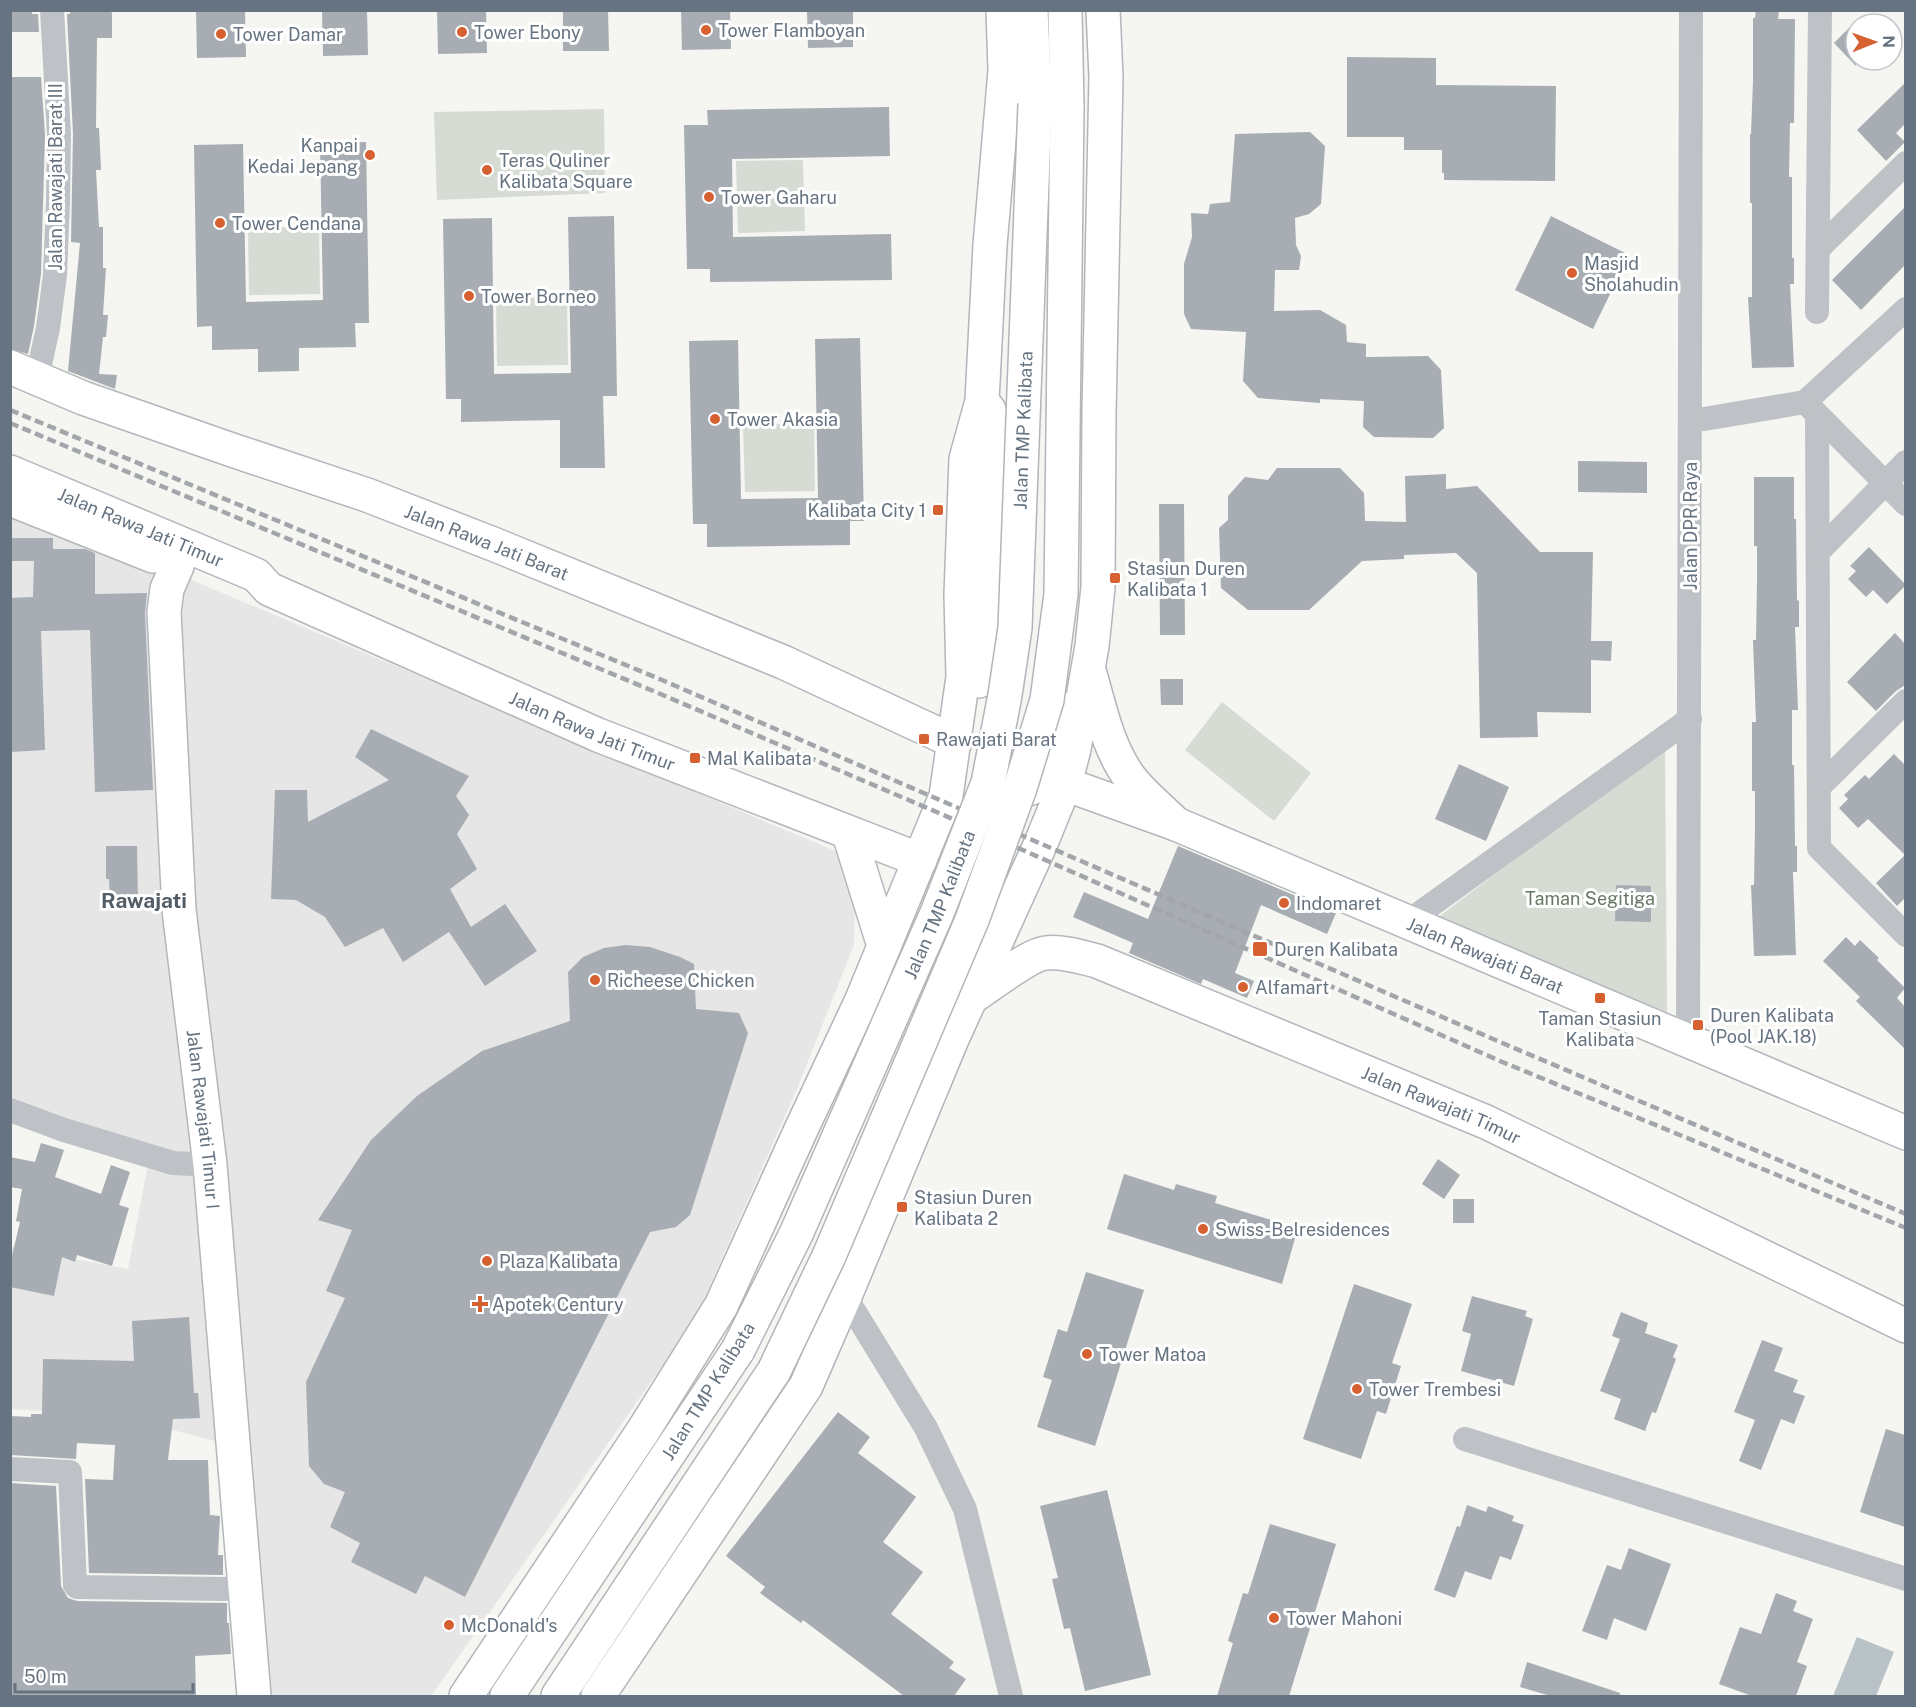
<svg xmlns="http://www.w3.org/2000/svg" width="1916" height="1707" font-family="'Public Sans',sans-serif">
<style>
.built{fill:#e5e6e5}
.green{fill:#d6dbd3}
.water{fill:#b8c2c7}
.building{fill:#a7adb3}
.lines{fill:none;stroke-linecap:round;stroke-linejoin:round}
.secondary-casing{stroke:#b3b7bb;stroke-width:36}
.primary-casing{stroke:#b2b5b9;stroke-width:36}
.street{stroke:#bec1c5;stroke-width:24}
.secondary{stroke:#fff;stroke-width:33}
.primary{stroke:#fff;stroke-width:33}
.rail{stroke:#a2a6ab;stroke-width:4.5;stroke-dasharray:9 4.5;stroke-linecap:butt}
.primary-bridge-casing{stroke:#b2b5b9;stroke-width:36;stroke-linecap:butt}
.primary-bridge{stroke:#fff;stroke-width:33}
.poi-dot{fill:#d66030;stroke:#fff;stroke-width:2}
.labels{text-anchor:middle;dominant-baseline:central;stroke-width:6;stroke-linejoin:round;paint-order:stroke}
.poi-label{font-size:18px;fill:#667380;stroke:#fff;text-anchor:start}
.street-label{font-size:18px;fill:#667380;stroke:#fff}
.park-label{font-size:18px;fill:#677864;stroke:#fff}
.quarter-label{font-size:21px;font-weight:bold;fill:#535d66;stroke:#fff}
</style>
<rect width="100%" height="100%" fill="#f5f5f1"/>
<path class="built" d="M 11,504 L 835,851 L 855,896 L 854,945 L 797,1089 L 695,1319 L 431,1696 L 266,1696 L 262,1582 L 238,1447 L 115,1415 L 11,1409 L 11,1247 L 128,1269 L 151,1148 L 11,1099 Z"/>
<g class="green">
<path d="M 604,109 L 605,193 L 437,200 L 434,112 Z"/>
<path d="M 803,160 L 805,231 L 738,233 L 736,161 Z"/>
<path d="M 319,226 L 320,294 L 249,295 L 248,228 Z"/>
<path d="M 567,297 L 568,365 L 497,366 L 496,298 Z"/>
<path d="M 814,423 L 815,491 L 745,492 L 743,425 Z"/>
<path d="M 1222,702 L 1311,773 L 1274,821 L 1185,750 Z"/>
<path d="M 1665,745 L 1667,1012 L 1436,919 Z"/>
</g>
<path class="water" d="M 1857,1637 L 1894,1652 L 1876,1696 L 1833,1696 Z"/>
<g class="building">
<path d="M 10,10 L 32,10 L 32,14 L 38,14 L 39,32 L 10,32 Z"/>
<path d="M 70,10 L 111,10 L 112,14 L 112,38 L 97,38 L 96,128 L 99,128 L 101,170 L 96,170 L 99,227 L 103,227 L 103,268 L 106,268 L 103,315 L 108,315 L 106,337 L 103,337 L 99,374 L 117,375 L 115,389 L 68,371 L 80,243 L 71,242 L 73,134 L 67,14 L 70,14 Z"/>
<path d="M 196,10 L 245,10 L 246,57 L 197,58 Z"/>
<path d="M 322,10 L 367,10 L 368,55 L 323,56 Z"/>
<path d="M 437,10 L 486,10 L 487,53 L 438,54 Z"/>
<path d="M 563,10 L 608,10 L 609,51 L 563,51 Z"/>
<path d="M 681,10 L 730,10 L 731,49 L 682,50 Z"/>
<path d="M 807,10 L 853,10 L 853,47 L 808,48 Z"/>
<path d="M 1756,10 L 1779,10 L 1778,19 L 1795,19 L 1794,123 L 1790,123 L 1789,177 L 1792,177 L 1792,258 L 1794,258 L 1794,284 L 1790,284 L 1794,367 L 1752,368 L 1748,297 L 1752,297 L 1752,203 L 1750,203 L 1750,134 L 1751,134 L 1753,80 L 1753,18 L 1755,18 Z"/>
<path d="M 1856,21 L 1856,66 L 1834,43 Z"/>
<path d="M 1347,57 L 1436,58 L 1436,85 L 1556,86 L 1555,181 L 1444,180 L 1444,173 L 1442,173 L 1442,150 L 1404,150 L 1404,137 L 1347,137 Z"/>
<path d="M 10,77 L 41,77 L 45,135 L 41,274 L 34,326 L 28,354 L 10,349 Z"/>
<path d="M 1905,83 L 1905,124 L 1896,133 L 1905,142 L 1886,161 L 1857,130 Z"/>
<path d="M 889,107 L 890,156 L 732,159 L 733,237 L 891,234 L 892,280 L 710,282 L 710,269 L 687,269 L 684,125 L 708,125 L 707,110 Z"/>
<path d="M 1310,132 L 1325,146 L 1321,204 L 1309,214 L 1295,218 L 1296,245 L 1301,256 L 1299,270 L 1275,270 L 1274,311 L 1320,310 L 1346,325 L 1347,342 L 1366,344 L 1366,357 L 1428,356 L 1441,370 L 1444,428 L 1433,438 L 1374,437 L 1363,427 L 1364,401 L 1320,399 L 1320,403 L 1258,398 L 1243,381 L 1246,332 L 1191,329 L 1184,314 L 1184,264 L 1192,237 L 1191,213 L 1208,214 L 1210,204 L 1230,202 L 1235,134 Z"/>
<path d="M 366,142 L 369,323 L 355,323 L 356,347 L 299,348 L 299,371 L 258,372 L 258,349 L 212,350 L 212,326 L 197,327 L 194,145 L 243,144 L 246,302 L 323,300 L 320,143 Z"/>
<path d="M 1905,207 L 1905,265 L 1861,310 L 1832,280 Z"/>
<path d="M 614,216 L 617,396 L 603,396 L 605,468 L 560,468 L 560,420 L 461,422 L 461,399 L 446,399 L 443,219 L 492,218 L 494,374 L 571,373 L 568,217 Z"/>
<path d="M 1551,216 L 1629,255 L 1593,329 L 1515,290 Z"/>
<path d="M 860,338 L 864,521 L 850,521 L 850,545 L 707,547 L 707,524 L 693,524 L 689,341 L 738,340 L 741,499 L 818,498 L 815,339 Z"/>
<path d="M 1578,461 L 1647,462 L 1647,493 L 1578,492 Z"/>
<path d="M 1277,468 L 1340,468 L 1364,493 L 1365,521 L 1406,522 L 1405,476 L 1446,474 L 1446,489 L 1477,486 L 1540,552 L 1593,552 L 1591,641 L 1612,641 L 1611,661 L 1591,660 L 1591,713 L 1537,712 L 1538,737 L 1480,738 L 1477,573 L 1456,553 L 1404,555 L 1404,559 L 1362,561 L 1309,610 L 1248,610 L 1221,588 L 1219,528 L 1228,520 L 1228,496 L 1245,477 L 1268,480 Z"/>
<path d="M 1754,477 L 1794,477 L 1794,519 L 1796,519 L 1797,600 L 1799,601 L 1799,627 L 1795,627 L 1798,710 L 1792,710 L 1792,765 L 1794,765 L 1795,846 L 1797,846 L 1797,872 L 1793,872 L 1796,955 L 1754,956 L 1751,885 L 1754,885 L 1755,827 L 1755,791 L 1752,791 L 1752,722 L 1756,722 L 1753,640 L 1756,640 L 1757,582 L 1757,546 L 1754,546 Z"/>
<path d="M 1159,504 L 1184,504 L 1185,635 L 1160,635 Z"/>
<path d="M 10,538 L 53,538 L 53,549 L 85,549 L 95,553 L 95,594 L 147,593 L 145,613 L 153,790 L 95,792 L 90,630 L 41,631 L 45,750 L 10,752 L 10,598 L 33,597 L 34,561 L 10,561 Z"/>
<path d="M 1869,547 L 1905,584 L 1905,586 L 1887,604 L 1873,590 L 1866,597 L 1848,579 L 1856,571 L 1850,566 Z"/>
<path d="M 1895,633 L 1905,644 L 1905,685 L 1896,691 L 1876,711 L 1847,682 Z"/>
<path d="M 1160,679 L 1183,679 L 1183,705 L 1161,705 Z"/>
<path d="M 371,729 L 469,776 L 456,796 L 469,815 L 457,834 L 477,869 L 450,889 L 471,927 L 505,904 L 537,951 L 485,986 L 449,932 L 403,962 L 383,928 L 345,947 L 325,917 L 296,900 L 271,899 L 275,790 L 307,790 L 308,822 L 389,780 L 355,757 Z"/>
<path d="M 1894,754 L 1905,765 L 1905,898 L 1897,906 L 1876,883 L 1905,855 L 1868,819 L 1858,828 L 1839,808 L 1848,799 L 1844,795 L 1865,775 L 1869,779 Z"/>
<path d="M 1459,764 L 1509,787 L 1486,841 L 1435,819 Z"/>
<path d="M 106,846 L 137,846 L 138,902 L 110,902 L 109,879 L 106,879 Z"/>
<path d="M 1178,846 L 1336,913 L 1327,934 L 1261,905 L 1235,973 L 1254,981 L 1247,998 L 1203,979 L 1201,984 L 1129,953 L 1133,943 L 1073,917 L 1084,892 L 1148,919 Z"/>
<path d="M 1616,885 L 1651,886 L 1651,922 L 1615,921 Z"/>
<path d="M 1846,937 L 1855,946 L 1860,940 L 1879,958 L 1877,960 L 1905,988 L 1897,998 L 1905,1007 L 1905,1049 L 1856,1001 L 1860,997 L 1823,961 Z"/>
<path d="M 626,945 L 650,947 L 680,957 L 694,964 L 696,1009 L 739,1013 L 748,1033 L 690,1215 L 676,1227 L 650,1232 L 465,1597 L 425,1576 L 416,1594 L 351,1562 L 360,1543 L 330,1527 L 345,1492 L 324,1484 L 309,1466 L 306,1382 L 345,1298 L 326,1291 L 352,1230 L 318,1220 L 371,1140 L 417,1096 L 482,1051 L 570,1021 L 568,972 L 583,957 L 604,948 Z"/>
<path d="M 41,1143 L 64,1150 L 55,1177 L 101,1194 L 111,1165 L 130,1172 L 119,1205 L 129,1208 L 112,1266 L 77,1255 L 75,1262 L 62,1257 L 54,1296 L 10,1287 L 10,1264 L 20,1222 L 16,1221 L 22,1189 L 10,1187 L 10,1157 L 35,1162 Z"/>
<path d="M 1438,1159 L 1460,1175 L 1444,1199 L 1422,1184 Z"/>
<path d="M 1124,1174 L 1174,1190 L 1176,1184 L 1217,1196 L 1215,1203 L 1298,1228 L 1282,1284 L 1107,1229 Z"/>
<rect x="1453" y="1199" width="21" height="24"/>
<path d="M 1086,1272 L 1144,1290 L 1095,1446 L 1037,1427 L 1052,1380 L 1043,1377 L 1058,1329 L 1067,1332 Z"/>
<path d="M 1354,1284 L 1412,1304 L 1392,1363 L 1401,1366 L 1386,1414 L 1377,1411 L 1361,1459 L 1303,1439 Z"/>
<path d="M 1472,1296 L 1527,1311 L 1525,1316 L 1533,1319 L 1514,1386 L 1461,1371 L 1471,1334 L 1462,1331 Z"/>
<path d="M 1621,1312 L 1648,1323 L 1645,1333 L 1678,1345 L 1673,1357 L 1676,1359 L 1656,1413 L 1652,1412 L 1645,1431 L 1614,1419 L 1621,1399 L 1600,1391 L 1620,1339 L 1612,1336 Z"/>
<path d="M 189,1317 L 194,1393 L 198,1393 L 200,1418 L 173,1419 L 168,1460 L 208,1460 L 210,1515 L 220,1516 L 218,1555 L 223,1555 L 223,1575 L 89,1573 L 85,1479 L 113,1480 L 115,1445 L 77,1443 L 76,1459 L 10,1455 L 10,1416 L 31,1417 L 31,1414 L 42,1414 L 43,1359 L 134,1361 L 132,1321 Z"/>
<path d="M 1762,1340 L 1783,1348 L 1774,1371 L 1798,1380 L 1793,1392 L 1805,1396 L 1794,1424 L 1781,1419 L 1761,1470 L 1739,1461 L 1755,1420 L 1734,1412 Z"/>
<path d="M 838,1412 L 870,1437 L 858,1453 L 916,1497 L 883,1542 L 923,1572 L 891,1614 L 954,1662 L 949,1668 L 966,1679 L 954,1696 L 904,1696 L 803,1620 L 801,1623 L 760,1593 L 765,1587 L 726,1556 Z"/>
<path d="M 1886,1429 L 1905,1435 L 1905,1527 L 1860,1512 Z"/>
<path d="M 10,1483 L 56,1486 L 61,1586 L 68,1598 L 77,1601 L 227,1603 L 227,1623 L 229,1623 L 231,1654 L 195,1656 L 196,1696 L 10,1696 Z"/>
<path d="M 1107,1490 L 1151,1675 L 1085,1691 L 1070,1628 L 1064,1629 L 1052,1579 L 1058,1578 L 1040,1506 Z"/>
<path d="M 1467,1505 L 1486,1512 L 1488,1506 L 1514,1516 L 1512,1521 L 1524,1525 L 1511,1560 L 1500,1556 L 1491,1580 L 1465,1571 L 1455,1598 L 1434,1590 L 1457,1526 L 1460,1527 Z"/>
<path d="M 1270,1524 L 1336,1544 L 1289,1696 L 1217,1696 L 1233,1643 L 1228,1641 L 1243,1593 L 1248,1594 Z"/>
<path d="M 1629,1548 L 1671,1564 L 1646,1631 L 1614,1618 L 1607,1640 L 1582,1631 L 1607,1565 L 1621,1570 Z"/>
<path d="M 1776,1593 L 1797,1601 L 1793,1611 L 1813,1619 L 1797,1662 L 1807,1666 L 1796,1696 L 1752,1696 L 1719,1684 L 1740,1627 L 1761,1634 Z"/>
<path d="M 1527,1662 L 1620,1693 L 1620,1696 L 1551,1696 L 1520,1687 Z"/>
</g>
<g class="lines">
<defs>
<g id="secondary">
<path id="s1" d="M 10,367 L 83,398 L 232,450 L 367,495 L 493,544 L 783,662 L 955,742"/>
<path id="s2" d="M 10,472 L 256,575 L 269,589 L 598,735 L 920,860"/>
<path d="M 10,499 L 153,556"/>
<path id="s3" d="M 182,545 L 177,566 L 167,589 L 164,612 L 179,910 L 210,1165 L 254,1696"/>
<path id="s4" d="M 1065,784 L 1176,824 L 1906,1133"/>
<path d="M 849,834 L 884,946"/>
<path id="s5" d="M 971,998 C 986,988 1030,954 1046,953 C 1063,951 1081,957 1097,961 L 1486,1122 L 1906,1326"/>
</g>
<g id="primary">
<path d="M 1031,10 L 1035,104"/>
<path d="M 1065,10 L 1067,108"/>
<path d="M 1090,674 C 1100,709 1108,748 1130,778 C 1143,795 1161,809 1176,824"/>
<path d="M 979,681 C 990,595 995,510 993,423 L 989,410 L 985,405"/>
<path d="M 1008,788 C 1015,790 1024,791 1031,788 C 1047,779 1055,726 1065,709"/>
<path d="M 466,1696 L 643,1431 L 721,1306 L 799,1134 L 861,1002 L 946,796 L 963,677 L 961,595 L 966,459 L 982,401 L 990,245 L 1005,71 L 1003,10"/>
<path d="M 507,1696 L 738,1350"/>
<path d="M 558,1696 L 774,1371"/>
<path d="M 598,1696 L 806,1386 L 845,1296 L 952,1039 L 1041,843 L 1065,784 L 1074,749 L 1092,646 L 1098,587 L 1099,413 L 1106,77 L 1103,10"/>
</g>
</defs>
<use href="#secondary" class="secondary-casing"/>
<use href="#primary" class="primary-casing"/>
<g class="street">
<path d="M 1818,249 L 1906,163"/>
<path d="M 1817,312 L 1820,10"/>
<path d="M 37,378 L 48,328 L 55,275 L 58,202 L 59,135 L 52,10"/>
<path d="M 1805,402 L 1906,504"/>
<path d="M 1805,402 L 1906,309"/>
<path d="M 1817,416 L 1819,848 L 1906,935"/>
<path d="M 1690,419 L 1704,419 L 1805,402"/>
<path d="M 1818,552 L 1906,462"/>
<path d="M 1819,787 L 1906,701"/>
<path d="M 1406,923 L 1690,719"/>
<path d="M 1688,1042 L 1691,10"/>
<path d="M 10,1110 L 64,1130 L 173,1163 L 210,1165"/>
<path d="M 845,1296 L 926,1428 L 965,1509 L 1011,1696"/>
<path d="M 1465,1439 L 1906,1579"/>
<path d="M 10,1469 L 70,1472 L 75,1585 L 77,1587 L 224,1589 L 245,1587"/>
</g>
<use href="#secondary" class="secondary"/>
<use href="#primary" class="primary"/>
<g class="rail">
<path d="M 10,410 L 662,680 L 1507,1045 L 1906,1214"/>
<path d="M 10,423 L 658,693 L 939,813 L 1500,1061 L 1906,1228"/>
</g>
<defs>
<g id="primary-bridge">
<path id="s6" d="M 738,1350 L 796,1234 L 937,913 L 988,783 L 1005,695 L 1015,628 L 1035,104"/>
<path d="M 774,1371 L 829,1256 L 972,920 L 1020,788 L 1047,700 L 1061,594 L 1067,108"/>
</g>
</defs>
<use href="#primary-bridge" class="primary-bridge-casing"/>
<use href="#primary-bridge" class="primary-bridge"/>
</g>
<g class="poi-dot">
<circle cx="706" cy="30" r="6"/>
<circle cx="462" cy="32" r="6"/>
<circle cx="221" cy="34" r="6"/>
<circle cx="370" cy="155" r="6"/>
<circle cx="487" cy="170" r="6"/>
<circle cx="709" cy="197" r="6"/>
<circle cx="220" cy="223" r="6"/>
<circle cx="1572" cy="273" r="6"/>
<circle cx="469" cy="296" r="6"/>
<circle cx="715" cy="419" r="6"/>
<rect x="932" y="504" width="12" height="12" rx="3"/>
<rect x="1109" y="572" width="12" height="12" rx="3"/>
<rect x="918" y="733" width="12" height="12" rx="3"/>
<rect x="689" y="752" width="12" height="12" rx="3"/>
<circle cx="1284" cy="903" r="6"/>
<rect x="1252" y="941" width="16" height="16" rx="3"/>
<circle cx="595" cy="980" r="6"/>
<circle cx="1243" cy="987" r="6"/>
<rect x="1594" y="992" width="12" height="12" rx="3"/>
<rect x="1692" y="1019" width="12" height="12" rx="3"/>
<rect x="896" y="1201" width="12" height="12" rx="3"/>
<circle cx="1203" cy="1229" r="6"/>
<circle cx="487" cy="1261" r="6"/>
<path d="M477 1295h6v6h6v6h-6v6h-6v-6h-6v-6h6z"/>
<circle cx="1087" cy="1354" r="6"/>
<circle cx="1357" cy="1389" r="6"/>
<circle cx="1274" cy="1618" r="6"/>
<circle cx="449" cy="1625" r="6"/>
</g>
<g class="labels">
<g class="poi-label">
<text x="718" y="30">Tower Flamboyan</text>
<text x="474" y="32">Tower Ebony</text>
<text x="233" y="34">Tower Damar</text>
<text x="358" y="145" text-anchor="end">Kanpai<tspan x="358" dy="21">Kedai Jepang</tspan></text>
<text x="499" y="160">Teras Quliner<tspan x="499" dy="21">Kalibata Square</tspan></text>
<text x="721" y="197">Tower Gaharu</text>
<text x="232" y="223">Tower Cendana</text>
<text x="1584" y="263">Masjid<tspan x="1584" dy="21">Sholahudin</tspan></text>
<text x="481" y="296">Tower Borneo</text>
<text x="727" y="419">Tower Akasia</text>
<text x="926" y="510" text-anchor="end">Kalibata City 1</text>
<text x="1127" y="568">Stasiun Duren<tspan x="1127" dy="21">Kalibata 1</tspan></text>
<text x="936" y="739">Rawajati Barat</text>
<text x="707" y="758">Mal Kalibata</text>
<text x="1296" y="903">Indomaret</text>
<text x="1274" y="949">Duren Kalibata</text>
<text x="607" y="980">Richeese Chicken</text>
<text x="1255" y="987">Alfamart</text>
<text x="1710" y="1015">Duren Kalibata<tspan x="1710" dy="21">(Pool JAK.18)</tspan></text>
<text x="1600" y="1018" text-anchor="middle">Taman Stasiun<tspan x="1600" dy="21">Kalibata</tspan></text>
<text x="914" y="1197">Stasiun Duren<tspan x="914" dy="21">Kalibata 2</tspan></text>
<text x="1215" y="1229">Swiss-Belresidences</text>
<text x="499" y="1261">Plaza Kalibata</text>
<text x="492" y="1304">Apotek Century</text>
<text x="1099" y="1354">Tower Matoa</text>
<text x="1369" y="1389">Tower Trembesi</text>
<text x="1286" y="1618">Tower Mahoni</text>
<text x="461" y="1625">McDonald's</text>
</g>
<g class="street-label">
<text transform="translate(55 177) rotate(-90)">Jalan Rawajati Barat III</text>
<text stroke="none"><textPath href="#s6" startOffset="975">Jalan TMP Kalibata</textPath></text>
<text transform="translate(1690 526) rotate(-90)">Jalan DPR Raya</text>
<text stroke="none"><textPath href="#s2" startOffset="142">Jalan Rawa Jati Timur</textPath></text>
<text stroke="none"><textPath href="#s1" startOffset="508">Jalan Rawa Jati Barat</textPath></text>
<text stroke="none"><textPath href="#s2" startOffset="639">Jalan Rawa Jati Timur</textPath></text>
<text stroke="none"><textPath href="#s6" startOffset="489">Jalan TMP Kalibata</textPath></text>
<text stroke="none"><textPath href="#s4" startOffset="454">Jalan Rawajati Barat</textPath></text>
<text stroke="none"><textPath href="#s5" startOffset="513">Jalan Rawajati Timur</textPath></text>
<text stroke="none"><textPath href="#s3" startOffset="579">Jalan Rawajati Timur I</textPath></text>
<text transform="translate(708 1391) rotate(-58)">Jalan TMP Kalibata</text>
</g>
<g class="park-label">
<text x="1590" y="898">Taman Segitiga</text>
</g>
<g class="quarter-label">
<text x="144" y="900">Rawajati</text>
</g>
</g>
<rect width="1916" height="1707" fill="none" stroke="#667380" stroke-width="24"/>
<g transform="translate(1874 42) rotate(89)"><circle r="28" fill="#ffffff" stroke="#c2c7cc" stroke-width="1.5"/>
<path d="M0-4.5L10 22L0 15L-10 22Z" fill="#d66030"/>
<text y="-9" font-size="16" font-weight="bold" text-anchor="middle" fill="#667380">N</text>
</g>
<path d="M15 1683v9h178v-9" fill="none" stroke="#667380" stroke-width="3"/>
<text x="24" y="1683" font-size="18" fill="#667380" stroke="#ffffff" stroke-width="4.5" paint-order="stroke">50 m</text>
</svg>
